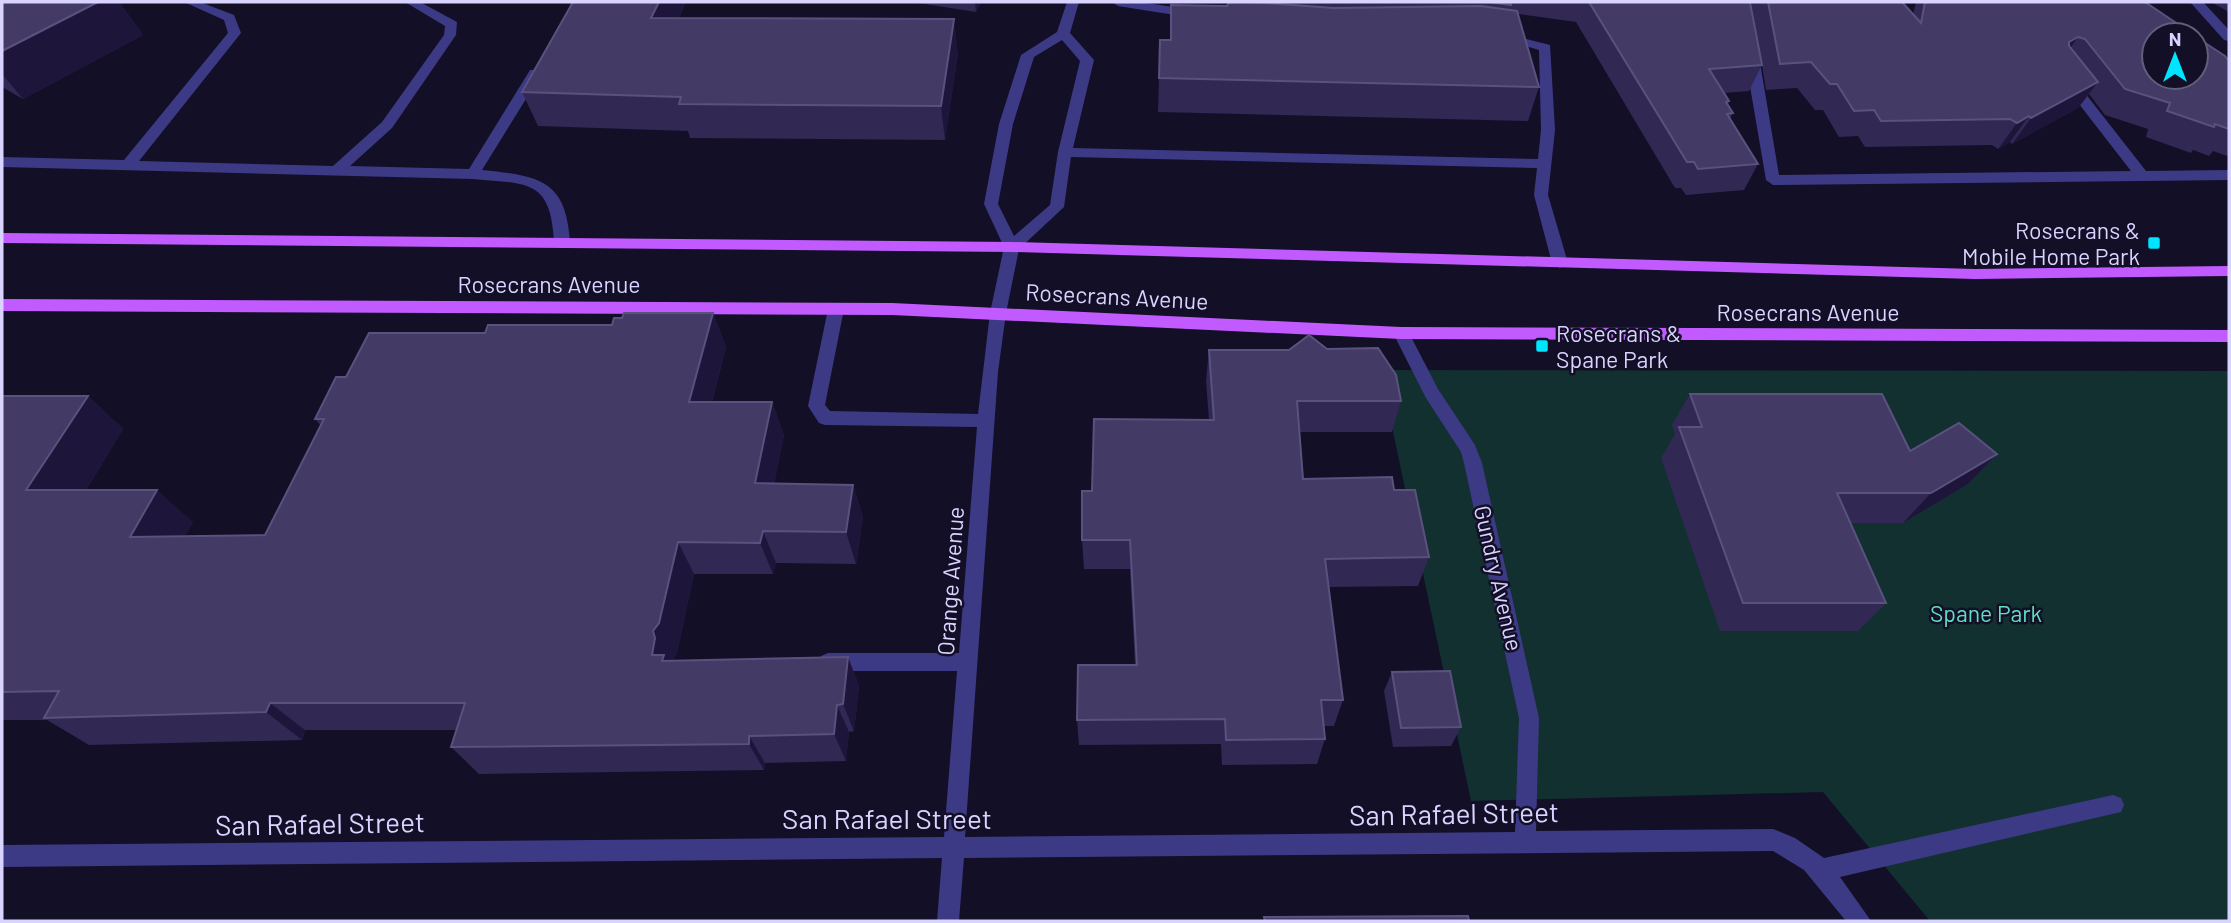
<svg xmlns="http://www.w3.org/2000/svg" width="2231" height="923" font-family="Barlow,sans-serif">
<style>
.green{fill:#12302f}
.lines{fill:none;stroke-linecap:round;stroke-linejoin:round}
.minor{fill:#3d3a85;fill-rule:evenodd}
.major{fill:#c25bff;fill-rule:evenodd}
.wall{fill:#312854}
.shaded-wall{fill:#1d163a}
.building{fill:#433a66;stroke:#5a527e;stroke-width:2}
.poi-dot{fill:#00e5ff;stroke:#130f26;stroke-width:2.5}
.labels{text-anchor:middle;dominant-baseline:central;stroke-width:5;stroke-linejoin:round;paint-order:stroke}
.poi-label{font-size:23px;fill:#d9d4ff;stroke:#130f26;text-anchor:end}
.street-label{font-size:23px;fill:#d9d4ff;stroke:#130f26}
.park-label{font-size:23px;fill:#5fe0c0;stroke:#130f26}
.near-street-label{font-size:28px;fill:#d9d4ff;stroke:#130f26}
</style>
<rect width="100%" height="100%" fill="#130f26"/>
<path class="green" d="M 1380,370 L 2229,371 L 2229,921 L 1930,921 L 1823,792 L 1471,801 Z"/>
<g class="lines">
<g class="minor">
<path d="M 184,2 L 200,2 L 234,15 L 241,33 L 139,161 L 333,166 L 382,122 L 444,35 L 445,26 L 405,2 L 420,2 L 457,22 L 456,35 L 392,128 L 350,166 L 469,169 L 530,70 L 540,70 L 542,73 L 482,170 C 539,176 566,179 570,242 L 567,246 L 557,246 L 554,242 C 551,179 527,184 473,179 L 2,167 L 2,157 L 124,160 L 228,33 L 224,20 Z"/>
<path d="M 1067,2 L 1079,2 L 1070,33 L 1094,60 L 1073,148 L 1538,159 L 1541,130 L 1539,50 L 1496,37 L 1502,33 L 1550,45 L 1555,130 L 1548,195 L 1568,263 L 1560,268 L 1552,263 L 1534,195 L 1537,168 L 1071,157 L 1064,207 L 1019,249 L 1006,313 L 998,372 L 965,837 L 1515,832 L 1519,718 L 1464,463 L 1461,452 L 1426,398 L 1393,333 L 1401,327 L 1407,329 L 1438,389 L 1475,445 L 1482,463 L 1539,718 L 1536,831 L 1773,829 L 1795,838 L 1824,858 L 2113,795 L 2121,798 L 2124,805 L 2121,812 L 1840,877 L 1871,921 L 1846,921 L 1804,870 L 1773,851 L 964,858 L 959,921 L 937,921 L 942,858 L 2,867 L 2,845 L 944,837 L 957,671 L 828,671 L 821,668 L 818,662 L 821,656 L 828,653 L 959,653 L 977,427 L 825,425 L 819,423 L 808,406 L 828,309 L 836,303 L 844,309 L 825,405 L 830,411 L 978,414 L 990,313 L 1004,247 L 984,204 L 999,124 L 1021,55 L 1057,32 ZM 1062,40 L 1080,61 L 1058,152 L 1050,205 L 1014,236 L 998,204 L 1013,124 L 1034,57 Z"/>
<path d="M 1112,2 L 1140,2 L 1194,10 L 1200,14 L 1194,18 L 1118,6 Z"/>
<path d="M 2190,2 L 2203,2 L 2229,30 L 2229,41 L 2224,40 Z"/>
<path d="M 1752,53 L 1759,57 L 1779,175 L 2131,171 L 2062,82 L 2069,78 L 2074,79 L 2146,171 L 2229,170 L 2229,180 L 1773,185 L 1766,180 L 1745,57 Z"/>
</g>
<g class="major">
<path d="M 2,233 L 1012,242 L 1975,269 L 2229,266 L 2229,276 L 1975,279 L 1012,252 L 2,243 Z"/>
<path d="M 2,299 L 892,303 L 1401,327 L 2229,330 L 2229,342 L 1401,339 L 892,315 L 2,311 Z"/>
</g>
</g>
<g class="wall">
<path d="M 2,2 L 119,2 L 143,35 L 23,99 L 2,87 Z"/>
<path d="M 573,2 L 686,2 L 679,18 L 958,53 L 945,140 L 690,138 L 688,131 L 538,126 L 522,92 Z"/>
<path d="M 912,2 L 981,2 L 976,12 Z"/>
<path d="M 1229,2 L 1750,2 L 1762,65 L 1751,2 L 1902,2 L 1913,14 L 1916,2 L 2145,2 L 2229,61 L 2229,153 L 2227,156 L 2213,151 L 2209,156 L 2193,150 L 2191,153 L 2146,137 L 2148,129 L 2105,115 L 2089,94 L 2078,108 L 2012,144 L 2010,142 L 1998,149 L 1992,145 L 1865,147 L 1858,136 L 1839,137 L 1823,110 L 1815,110 L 1797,88 L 1766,90 L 1762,65 L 1749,91 L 1724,93 L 1729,101 L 1728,104 L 1733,113 L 1730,119 L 1758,164 L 1744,190 L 1686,195 L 1681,188 L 1675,188 L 1576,22 L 1518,14 L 1539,87 L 1528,121 L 1158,112 L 1160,40 L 1170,40 L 1171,5 L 1227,6 Z"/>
<path d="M 2211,2 L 2229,2 L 2229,12 Z"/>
<path d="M 713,313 L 726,347 L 712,402 L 772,402 L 784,435 L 774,484 L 853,485 L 863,517 L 856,564 L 776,563 L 773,574 L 694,574 L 677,653 L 672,661 L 848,657 L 859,686 L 854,731 L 849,732 L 846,761 L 765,763 L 764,770 L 479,774 L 451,747 L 456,730 L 305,730 L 302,740 L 89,745 L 47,720 L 2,720 L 2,396 L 88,396 L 123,429 L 86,490 L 193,522 L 185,536 L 265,535 L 321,426 L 315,419 L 346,377 L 485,333 L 612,325 Z"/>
<path d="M 1209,350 L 1401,401 L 1392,432 L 1300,432 L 1303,479 L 1394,490 L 1429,557 L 1418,586 L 1329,587 L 1343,700 L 1334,726 L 1324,726 L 1325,739 L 1317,764 L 1222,765 L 1221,744 L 1079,745 L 1077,720 L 1135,665 L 1130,569 L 1084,569 L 1082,540 L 1092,491 L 1209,420 L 1206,381 Z"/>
<path d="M 1690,394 L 1910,451 L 1997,454 L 1968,484 L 1903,523 L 1850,523 L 1886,603 L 1858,631 L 1720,631 L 1661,458 L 1675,434 L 1672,425 Z"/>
<path d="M 1392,672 L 1461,727 L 1451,746 L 1393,747 L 1384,691 Z"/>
</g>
<g class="shaded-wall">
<path d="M 98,2 L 119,2 L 143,35 L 23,99 L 2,74 L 2,51 Z"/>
<path d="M 659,2 L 686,2 L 663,52 L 651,18 Z"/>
<path d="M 975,2 L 981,2 L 976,12 Z"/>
<path d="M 954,19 L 958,53 L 945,140 L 941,106 Z"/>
<path d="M 2078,37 L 2060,63 L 2069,42 Z"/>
<path d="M 2098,82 L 2078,108 L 2012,144 L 2031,118 Z"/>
<path d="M 2029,116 L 2010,142 L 1998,149 L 2017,123 Z"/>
<path d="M 713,313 L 726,347 L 703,436 L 689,402 Z"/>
<path d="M 88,396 L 123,429 L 66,522 L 26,490 Z"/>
<path d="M 772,402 L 784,435 L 768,516 L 755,483 Z"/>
<path d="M 1997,454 L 1968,484 L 1903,523 L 1931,493 Z"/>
<path d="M 853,485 L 863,517 L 856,564 L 846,532 Z"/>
<path d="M 157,490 L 193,522 L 167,569 L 130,537 Z"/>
<path d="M 763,531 L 776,563 L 773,574 L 760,543 Z"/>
<path d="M 678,542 L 694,574 L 677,653 L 672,661 L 674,667 L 652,655 L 653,631 Z"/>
<path d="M 848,657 L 859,686 L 854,731 L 843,704 Z"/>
<path d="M 270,703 L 305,730 L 302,740 L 266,712 Z"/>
<path d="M 837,705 L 849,732 L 846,761 L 834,734 Z"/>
<path d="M 749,736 L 765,763 L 764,770 L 749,744 Z"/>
</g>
<g class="building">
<path d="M 2,2 L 98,2 L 2,51 Z"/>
<path d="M 573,2 L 659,2 L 651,18 L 954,19 L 941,106 L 679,104 L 681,97 L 522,92 Z"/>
<path d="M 1229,2 L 1253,2 L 1333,8 L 1481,6 L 1517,11 L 1539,87 L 1159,78 L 1160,40 L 1171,40 L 1171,5 L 1227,6 Z"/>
<path d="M 1489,2 L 1510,2 L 1511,5 Z"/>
<path d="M 1589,2 L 1750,2 L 1762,65 L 1709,69 L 1729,101 L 1726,102 L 1733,113 L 1727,114 L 1758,164 L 1698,169 L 1694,162 L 1687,162 Z"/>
<path d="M 1768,2 L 1902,2 L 1921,23 L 1925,2 L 2145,2 L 2194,35 L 2154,35 L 2154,77 L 2196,77 L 2196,37 L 2225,56 L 2229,61 L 2229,129 L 2215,124 L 2214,127 L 2167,111 L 2170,103 L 2125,89 L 2085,39 L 2078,37 L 2069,42 L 2069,46 L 2098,82 L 2031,118 L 2029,116 L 2017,123 L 2010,119 L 1881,121 L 1874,110 L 1854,111 L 1837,84 L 1830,84 L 1811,62 L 1780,64 Z"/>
<path d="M 624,313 L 713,313 L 689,402 L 772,402 L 755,483 L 853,485 L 846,532 L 763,531 L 760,543 L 678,542 L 659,623 L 653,631 L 655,638 L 652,655 L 664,655 L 662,661 L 848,657 L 843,704 L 837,705 L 834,734 L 749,736 L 749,744 L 451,747 L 465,703 L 270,703 L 266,712 L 44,718 L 59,691 L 2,692 L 2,396 L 88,396 L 26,490 L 157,490 L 130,537 L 265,535 L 324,419 L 315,419 L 336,377 L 346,377 L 369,333 L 485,333 L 488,325 L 612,325 L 614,318 L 622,318 Z"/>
<path d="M 1309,335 L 1327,349 L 1378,348 L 1396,375 L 1401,401 L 1297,401 L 1303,479 L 1392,477 L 1394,490 L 1415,490 L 1429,557 L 1325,559 L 1343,700 L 1321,700 L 1325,739 L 1226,740 L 1225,719 L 1077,720 L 1078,665 L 1137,665 L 1130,540 L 1082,540 L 1082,491 L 1092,491 L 1094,419 L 1214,420 L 1209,350 L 1289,350 Z"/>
<path d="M 1690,394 L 1882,394 L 1910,451 L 1959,423 L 1997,454 L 1931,493 L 1837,493 L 1886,603 L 1743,603 L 1679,427 L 1702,427 Z"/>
<path d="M 1450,671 L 1461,727 L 1401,728 L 1392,672 Z"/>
<path d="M 1468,916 L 1469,921 L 1265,921 L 1264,917 Z"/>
</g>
<g class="poi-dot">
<rect x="2147" y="236" width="14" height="14" rx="3.5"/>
<rect x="1535" y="339" width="14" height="14" rx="3.5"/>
</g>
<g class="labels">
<g class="poi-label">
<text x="2140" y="230">Rosecrans &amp;<tspan x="2140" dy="26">Mobile Home Park</tspan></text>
<text x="1556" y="333" text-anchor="start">Rosecrans &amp;<tspan x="1556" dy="26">Spane Park</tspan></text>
</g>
<g class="street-label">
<text x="549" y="284">Rosecrans Avenue</text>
<text transform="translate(1117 296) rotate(3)">Rosecrans Avenue</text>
<text x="1808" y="312">Rosecrans Avenue</text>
<text transform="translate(1499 578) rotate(77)">Gundry Avenue</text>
<text transform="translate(950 581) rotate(-86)">Orange Avenue</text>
</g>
<g class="park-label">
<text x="1986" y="613">Spane Park</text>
</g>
<g class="near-street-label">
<text transform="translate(1454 813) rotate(-1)">San Rafael Street</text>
<text x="887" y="818">San Rafael Street</text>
<text transform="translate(320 823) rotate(-1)">San Rafael Street</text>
</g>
</g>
<rect width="2231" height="923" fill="none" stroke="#d9d4ff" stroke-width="7"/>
<g transform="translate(2175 56)"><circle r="33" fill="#130f26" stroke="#625e7d" stroke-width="2"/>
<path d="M0-5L12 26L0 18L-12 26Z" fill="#00e5ff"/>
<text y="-10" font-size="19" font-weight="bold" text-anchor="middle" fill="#d9d4ff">N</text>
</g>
</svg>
